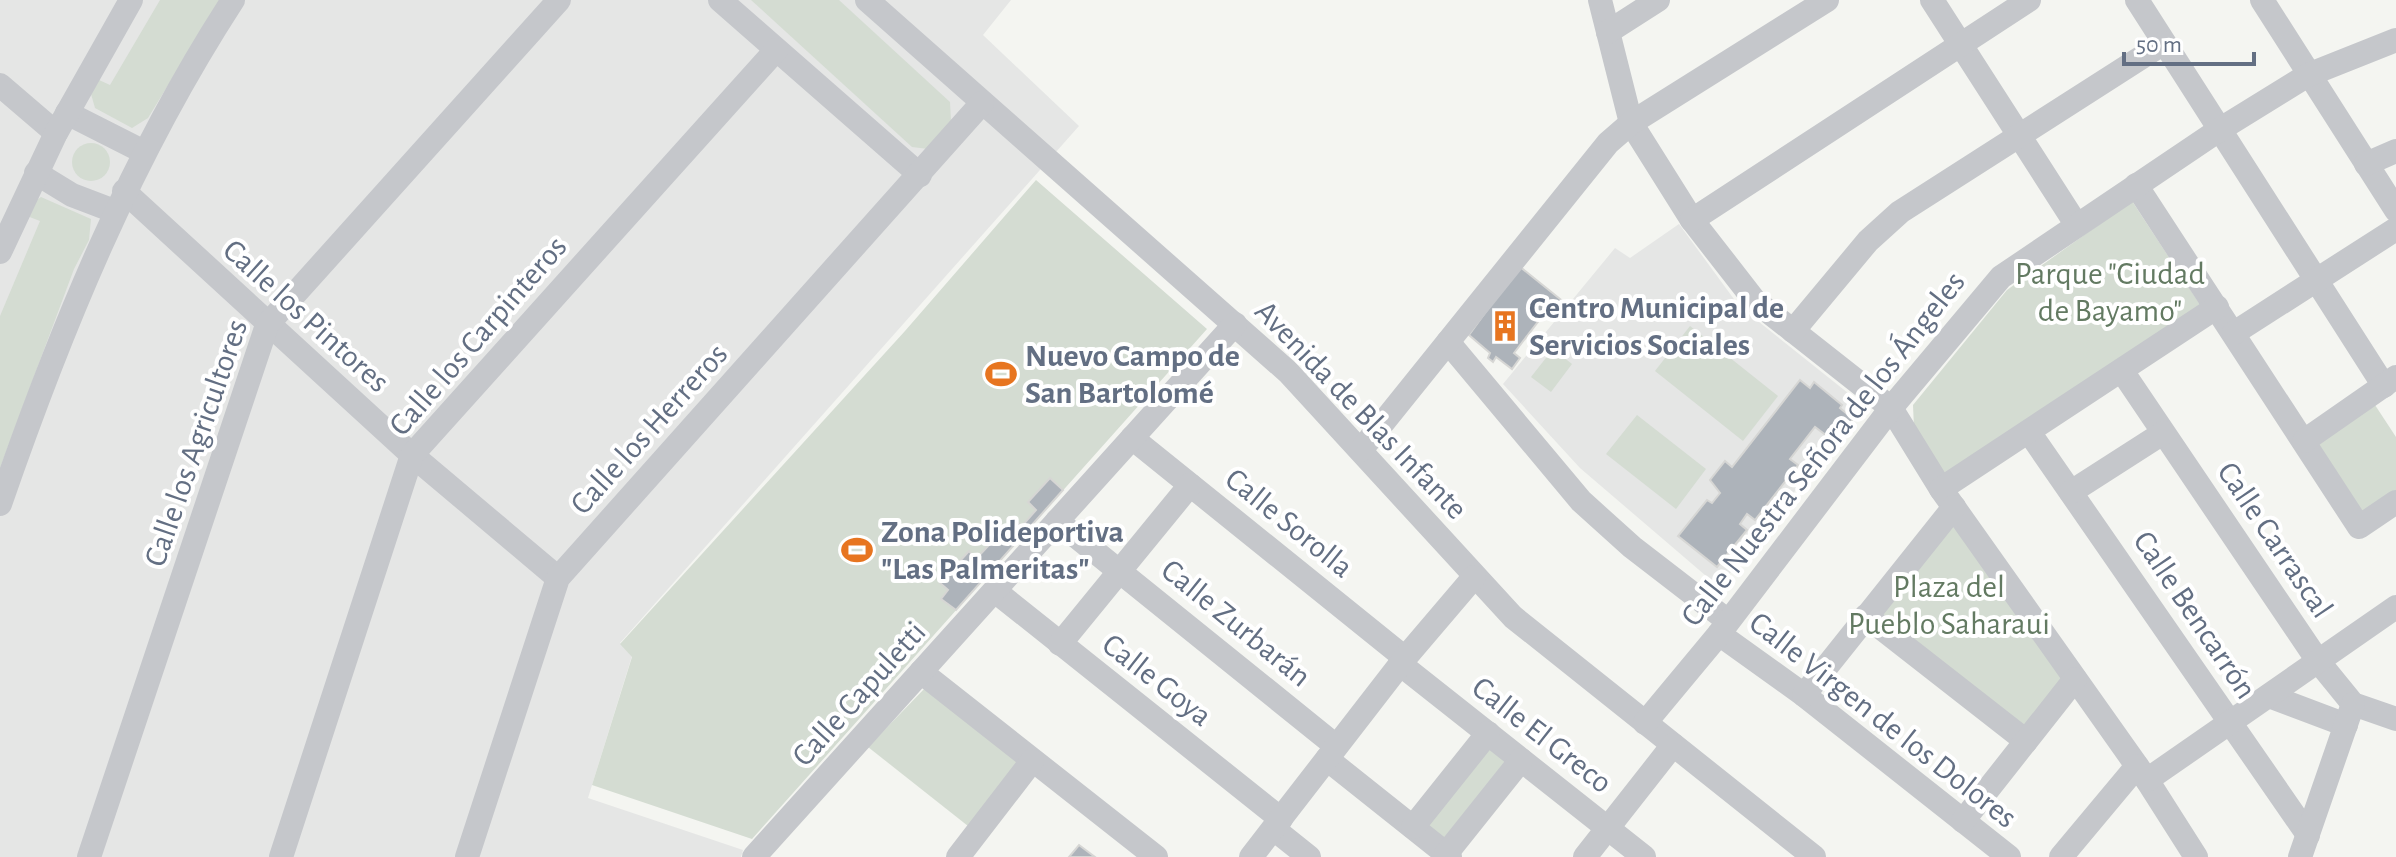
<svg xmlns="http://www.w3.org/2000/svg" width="2396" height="857" font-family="'Alegreya Sans',sans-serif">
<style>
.built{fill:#e5e6e5}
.green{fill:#d4dcd2}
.building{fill:#adb3ba;stroke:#d6d6d4;stroke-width:2}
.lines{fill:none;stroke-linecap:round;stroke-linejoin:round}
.minor{stroke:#c5c7cb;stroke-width:24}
.labels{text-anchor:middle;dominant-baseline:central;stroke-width:8;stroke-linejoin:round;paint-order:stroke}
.park-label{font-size:32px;fill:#637a62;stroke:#fff}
.poi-label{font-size:32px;font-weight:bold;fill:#636f83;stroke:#fff;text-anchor:start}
.street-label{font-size:32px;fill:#636f83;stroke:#fff}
</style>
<rect width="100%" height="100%" fill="#f4f5f1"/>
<g class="built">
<path d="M 0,0 L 1011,0 L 983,35 L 1079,126 L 620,643 L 632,656 L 588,798 L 743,850 L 741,857 L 0,857 Z"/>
<path d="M 1679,224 L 1739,306 L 1863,405 L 1719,587 L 1580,468 L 1503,384 L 1615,248 L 1630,258 Z"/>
</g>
<g class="green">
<path d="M 160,0 L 220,0 L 148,118 L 132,128 L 95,108 L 91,94 L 99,80 L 110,85 Z"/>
<path d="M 751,0 L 839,0 L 950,102 L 951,121 L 928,149 L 912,147 Z"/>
<circle cx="91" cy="162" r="19"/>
<path d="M 1036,180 L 1207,329 L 752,839 L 592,785 L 632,657 L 620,644 L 905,331 Z"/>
<path d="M 41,197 L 91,219 L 89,240 L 74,269 L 0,468 L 0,316 L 40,221 L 27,216 L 34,202 Z"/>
<path d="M 2132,201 L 2201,306 L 1946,477 L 1914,428 L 1913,405 L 2007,290 Z"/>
<path d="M 1690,326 L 1778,396 L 1743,441 L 1655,371 Z"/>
<path d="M 1553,349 L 1572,364 L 1551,392 L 1531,377 Z"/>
<path d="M 2373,402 L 2396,437 L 2396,493 L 2361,516 L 2316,442 Z"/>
<path d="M 1637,415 L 1706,469 L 1676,509 L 1606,454 Z"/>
<path d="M 1946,523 L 1959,523 L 2066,677 L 2023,729 L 1878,620 Z"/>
<path d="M 926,687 L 1019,762 L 968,826 L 868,747 Z"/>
<path d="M 1488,741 L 1514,762 L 1448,844 L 1423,824 Z"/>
</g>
<g class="building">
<path d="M 1519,266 L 1565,303 L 1549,317 L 1544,314 L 1514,353 L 1520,358 L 1512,369 L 1496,357 L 1493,362 L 1488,358 L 1490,353 L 1469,335 Z"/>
<path d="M 1800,380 L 1810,388 L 1814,382 L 1842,405 L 1840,408 L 1853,419 L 1835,442 L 1815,427 L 1790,459 L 1798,465 L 1755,520 L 1747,514 L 1740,524 L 1747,530 L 1717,567 L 1678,536 L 1707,500 L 1712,503 L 1720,493 L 1710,480 L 1725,461 L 1732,467 Z"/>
<path d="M 1050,478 L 1063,490 L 956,610 L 941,599 L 948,590 L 940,583 L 969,551 L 976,559 L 1013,519 L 1022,526 L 1036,510 L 1028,502 Z"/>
<path d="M 900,640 L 910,649 L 887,676 L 877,667 Z"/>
<path d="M 1079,845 L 1095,857 L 1069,857 Z"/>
</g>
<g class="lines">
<g class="minor">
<path d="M 720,0 L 920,175"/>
<path d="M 867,0 L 1288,372 L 1513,617 L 1814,857"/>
<path d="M 1600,0 L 1631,123 L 1692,220 L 1755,301 L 1891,408 L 1941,489 L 2147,780 L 2196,857"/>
<path d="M 1932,0 L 2076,224"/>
<path d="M 2137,0 L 2384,386"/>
<path d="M 2262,0 L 2396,210"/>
<path d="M 1608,32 L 1658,0"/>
<path d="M 0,85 L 56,133"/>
<path d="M 67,113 L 144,152"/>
<path d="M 2366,164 L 2396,151"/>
<path d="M 36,173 L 72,195 L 114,211"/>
<path d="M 2136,185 L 2359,527 L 2396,502"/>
<path d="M 124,191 L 412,455 L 558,578"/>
<path d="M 1692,220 L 2029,0"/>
<path d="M 0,252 L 56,133 L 131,0"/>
<path d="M 1793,331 L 1868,241 L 1900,212 L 2164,43"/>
<path d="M 2234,333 L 2396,229"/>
<path d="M 1448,342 L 1581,501 L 1632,547 L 1728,621"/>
<path d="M 2122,371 L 2318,661 L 2353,704 L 2396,719"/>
<path d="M 2029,432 L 2308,835"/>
<path d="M 1132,438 L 1405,658"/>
<path d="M 2304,441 L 2396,377"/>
<path d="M 1361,450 L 1608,143 L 1631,123 L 1827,0"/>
<path d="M 1941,489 L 2217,307"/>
<path d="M 2071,492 L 2163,433"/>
<path d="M 0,504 C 61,328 131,157 233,0"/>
<path d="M 1057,521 L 1336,746"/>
<path d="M 995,591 L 1281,819"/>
<path d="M 1866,616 L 2026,741"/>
<path d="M 1719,634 L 1804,695 L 2009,857"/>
<path d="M 1060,644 L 1190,485"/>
<path d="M 1400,664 L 1644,857"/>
<path d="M 921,672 L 1156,857"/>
<path d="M 1804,695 L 1954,507"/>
<path d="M 2269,696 L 2346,725"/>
<path d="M 1645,723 L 1719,634 L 1891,408 L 2001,277 L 2219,130 L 2308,75 L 2396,40"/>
<path d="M 1327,759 L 1450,857"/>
<path d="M 2147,780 L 2396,607"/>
<path d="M 1963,821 L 2075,679"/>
<path d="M 1413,827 L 1488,733"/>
<path d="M 1274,829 L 1309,857"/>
<path d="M 1446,854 L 1521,760"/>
<path d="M 89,857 L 267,325 L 559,0"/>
<path d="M 281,857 L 412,455 L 776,50"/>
<path d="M 467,857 L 558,578 L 982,103"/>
<path d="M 754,857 L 1235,324"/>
<path d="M 958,857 L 1032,761"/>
<path d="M 1251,857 L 1405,658 L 1474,577"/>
<path d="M 1585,857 L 1673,745"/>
<path d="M 2061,857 L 2137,766"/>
<path d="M 2300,857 L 2353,704"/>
</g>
</g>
<defs>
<symbol id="building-bare" viewBox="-9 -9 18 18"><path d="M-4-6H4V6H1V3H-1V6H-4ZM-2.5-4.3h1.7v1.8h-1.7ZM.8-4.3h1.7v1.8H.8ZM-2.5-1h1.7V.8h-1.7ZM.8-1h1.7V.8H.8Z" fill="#e77520" stroke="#fff" stroke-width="2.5" paint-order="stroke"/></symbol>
<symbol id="stadium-bare" viewBox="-9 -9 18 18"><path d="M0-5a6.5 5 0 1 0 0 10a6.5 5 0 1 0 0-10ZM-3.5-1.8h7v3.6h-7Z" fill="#e77520" stroke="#fff" stroke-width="2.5" paint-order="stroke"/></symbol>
</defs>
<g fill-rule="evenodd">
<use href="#building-bare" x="1483" y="304" width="44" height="44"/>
<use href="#stadium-bare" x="979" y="352" width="44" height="44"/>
<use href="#stadium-bare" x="835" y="528" width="44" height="44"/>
</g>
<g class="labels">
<g class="park-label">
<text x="2110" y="274">Parque "Ciudad<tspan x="2110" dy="37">de Bayamo"</tspan></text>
<text x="1949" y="587">Plaza del<tspan x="1949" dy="37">Pueblo Saharaui</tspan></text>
</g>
<g class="poi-label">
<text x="1529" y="308">Centro Municipal de<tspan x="1529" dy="37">Servicios Sociales</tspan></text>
<text x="1025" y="356">Nuevo Campo de<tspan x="1025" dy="37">San Bartolomé</tspan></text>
<text x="881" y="532">Zona Polideportiva<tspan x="881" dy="37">"Las Palmeritas"</tspan></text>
</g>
<g class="street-label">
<text transform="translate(306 316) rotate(42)">Calle los Pintores</text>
<text transform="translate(478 336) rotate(-49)">Calle los Carpinteros</text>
<text transform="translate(1361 410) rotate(46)">Avenida de Blas Infante</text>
<text transform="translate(649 429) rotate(-48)">Calle los Herreros</text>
<text transform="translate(196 443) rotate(-71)">Calle los Agricultores</text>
<text transform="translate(1823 449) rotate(-52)">Calle Nuestra Señora de los Ángeles</text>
<text transform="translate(1289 523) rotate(39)">Calle Sorolla</text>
<text transform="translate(2275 540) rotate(56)">Calle Carrascal</text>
<text transform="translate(2195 615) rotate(56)">Calle Bencarrón</text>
<text transform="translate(1236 623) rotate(39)">Calle Zurbarán</text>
<text transform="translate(1157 680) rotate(38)">Calle Goya</text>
<text transform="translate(859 694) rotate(-48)">Calle Capuletti</text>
<text transform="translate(1883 720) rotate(38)">Calle Virgen de los Dolores</text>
<text transform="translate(1542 735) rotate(38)">Calle El Greco</text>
</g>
</g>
<path d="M2124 52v12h130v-12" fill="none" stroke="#636f83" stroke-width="4"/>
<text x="2136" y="52" font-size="24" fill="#636f83" stroke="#ffffff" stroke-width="6" paint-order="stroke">50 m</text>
</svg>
